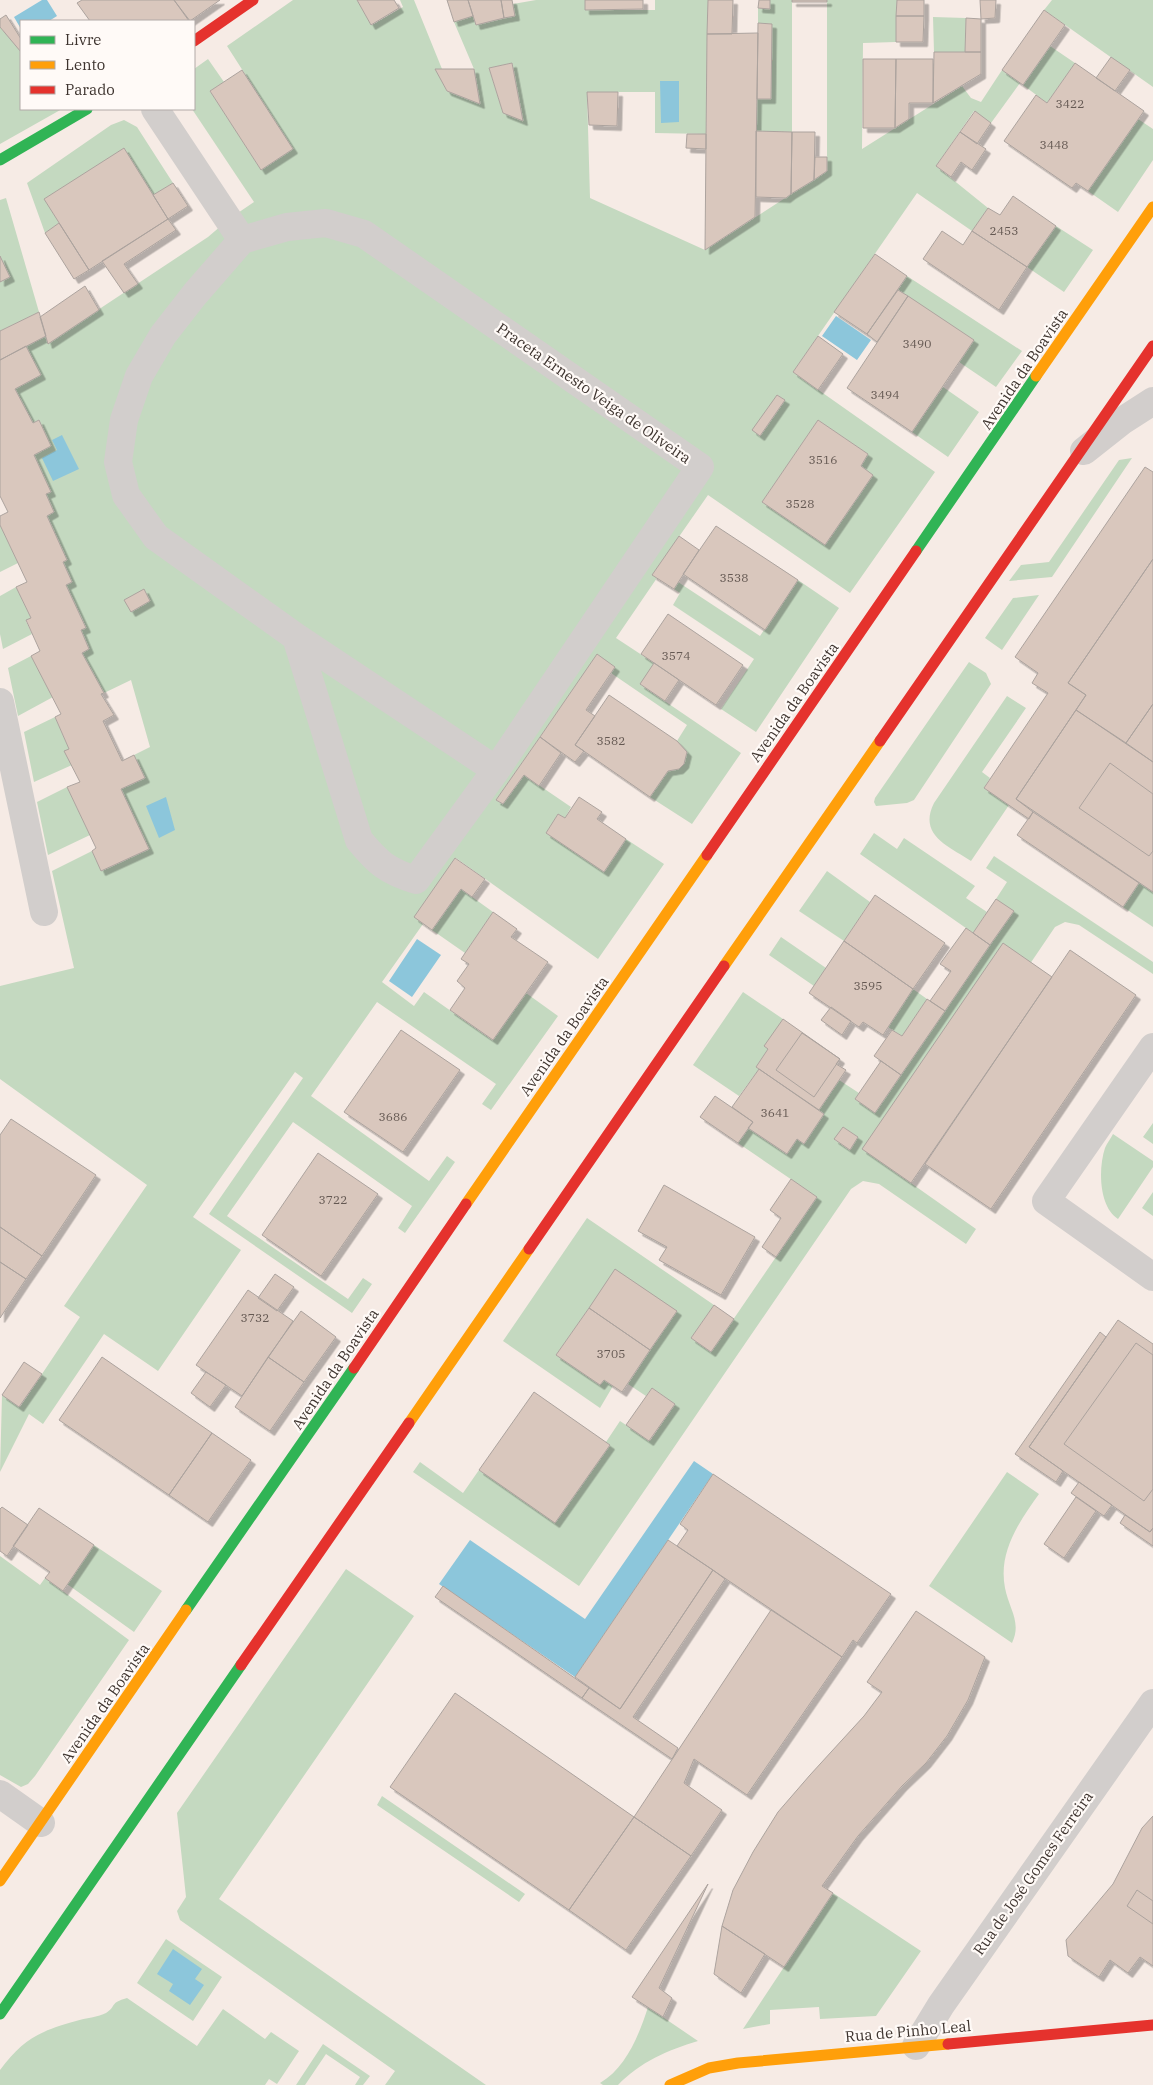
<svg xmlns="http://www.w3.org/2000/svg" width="1153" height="2085" font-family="'IBM Plex Serif',serif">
	<defs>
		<filter id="shadow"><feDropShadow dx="4.5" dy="4.5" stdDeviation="0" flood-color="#0004"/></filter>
	</defs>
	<rect width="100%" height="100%" fill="#f6ebe5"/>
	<path fill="#c4d9c0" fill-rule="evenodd" d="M293,0H357L372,25L403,7L400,0H414L442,69H436L447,91L480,104L474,69L454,22L473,16L476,25L514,16L513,4L536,0H585V10H655V0H708L706,134L655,133V92H587L590,198L705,250L827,171V0H897L896,42L863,43L862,149L962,86L971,98L981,102L1002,70L1020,83L991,123L974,111L936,166L988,208L972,231L917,193L793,372L935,472L850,593L708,495L653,574L657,578L616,638L654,663L641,685L741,753L692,824L650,797L668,771C681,770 684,764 687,752L677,741L687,725L611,673L615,667L597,655L496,800L503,804L524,775L571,807L565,818L558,814L546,833L604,872L626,839L664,864L598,959L456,858L415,917L423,924L382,982L414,1006L424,992L492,1040L526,993L558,1016L491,1110L482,1104L496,1084L377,1002L311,1096L429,1181L447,1156L455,1162L405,1233L398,1228L412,1206L293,1122L227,1216L348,1299L363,1278L372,1284L352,1313L209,1214L303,1078L295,1072L193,1217L241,1250L158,1371L104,1334L43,1424L29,1414L0,1472L2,1395L20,1407L80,1317L64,1306L147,1185L0,1079V986L74,968L52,871L92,851L102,871L149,849L121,789L144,778L134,755L150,747L131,680L104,693L82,653L89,648L81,630L86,627L66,585L72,582L63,562L67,560L47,516L54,512L46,494L50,492L34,455L51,446L39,420L33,423L15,389L26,346L46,336L48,343L208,237L229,219L254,202L192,109L194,69L208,59L224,82L210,91L261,170L293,149L227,46ZM512,63L523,120L503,113L489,68ZM777,395L785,400L760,436L753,430ZM818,420L868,454L861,466L873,475L825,545L762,502Z
		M770,0H792V132L756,131L757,99H771V24L758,23V8L770,9Z
		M1052,0H1153V87L1044,10Z
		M933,17L966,18L965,52H934Z
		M0,27L21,52V109H62L0,144Z
		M1050,46L1075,63L1047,103L1023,85Z
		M1138,119L1153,129V160L1118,212L1088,191Z
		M124,120L137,127L173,183L153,195L124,149L45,199L59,223L45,233L27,183L111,125Z
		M6,198L39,312L0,331V200Z
		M1056,226L1093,250L1064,292L1027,267Z
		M907,276L1022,351L996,387L959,362L974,340L898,290Z
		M943,387L979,412L948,457L912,432Z
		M1132,458L1052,577L1009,581L1021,565L1049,562L1119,460Z
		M0,525L18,563L0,572Z
		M798,580L839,608L756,732L721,709L754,659L673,605L680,593L674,589L678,582L760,636Z
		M16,587L31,618L26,621L32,634L3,649L0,634V596Z
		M1039,595L1002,650L985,638L1013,598Z
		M31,656L53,697L18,716L8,668Z
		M969,662L986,673L991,684L914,800L907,803L876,806L874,802L875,798Z
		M1007,696L1026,708L982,772L990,778L984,788L1009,805L971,861C948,846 918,835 934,803Z
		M55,717L69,749L72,765L34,782L24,732Z
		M67,787L90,835L48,855L37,802Z
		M874,833L897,849L904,838L975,886L966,898L987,912L973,933L860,854Z
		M994,856L1153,962V974L1079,925L1065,922L1055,927L891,1169L976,1229L966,1244L879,1184L863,1181L851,1189L579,1586L413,1472L420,1462L463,1493L479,1470L555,1523L610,1445L606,1442L620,1421L650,1441L675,1404L652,1388L646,1396L628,1384L676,1311L589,1308L556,1355L600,1385L604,1380L613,1386L600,1408L503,1341L587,1218L714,1305L691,1338L711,1352L817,1197L738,1143L748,1128L786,1154L797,1139L804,1144L824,1114L819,1110L839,1080L859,1093L855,1099L875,1113L1013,911L996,899L1007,882L986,868ZM843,1127L858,1137L849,1150L835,1140Z
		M827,871L870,902L844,941L799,911Z
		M1139,883L1153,892V927L1123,907Z
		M461,889L493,912L465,953L432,930Z
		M781,937L826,968L814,986L769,955Z
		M913,989L927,999L902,1036L888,1027Z
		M743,992L783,1019L768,1049L756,1067L759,1069L739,1096L693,1065Z
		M1153,1123V1144L1143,1137Z
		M1113,1134L1153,1161V1167L1118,1219C1099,1207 1098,1169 1105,1148C1107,1143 1111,1138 1113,1134Z
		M1153,1192V1216L1142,1208Z
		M1007,1472L1039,1494C1019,1522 998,1552 1005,1588C1009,1609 1022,1622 1012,1643L929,1586Z
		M94,1545L162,1591L134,1632L67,1584Z
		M0,1556L40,1585L45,1578L129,1640L35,1776L28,1784L21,1787L0,1775Z
		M346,1569L414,1616L219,1899L486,2085H385L395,2071L180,1920L177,1911L186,1897L177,1813Z
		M382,1796L525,1894L519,1902L377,1805Z
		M833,1893L921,1951L876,2016L820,2019L819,2007L770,2010V2024L743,2029Z
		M166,1939L222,1977L193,2021L137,1983Z
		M127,1998L197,2046L223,2009L265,2039L271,2032L299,2051L277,2084L269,2079L265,2085H0V2070C23,2039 40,2031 76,2021C85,2018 99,2017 106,2013C117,2006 109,2003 127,1998Z
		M648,2007L698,2041C668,2050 640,2062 618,2085H603L600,2083C626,2068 639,2035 648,2007Z
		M323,2044L370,2076L363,2085H355L360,2077L326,2054L305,2085H296Z"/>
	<path fill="#8cc6db" d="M42,0H47L57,16L49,21H21V29L14,17Z
		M660,81H679V122L661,123Z
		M836,316L871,340L857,360L822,336Z
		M62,435L79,469L53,481L42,458L57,450L52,440Z
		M166,797L175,830L159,838L146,806Z
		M417,939L441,955L412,997L389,981Z
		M694,1461L713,1474L575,1677L439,1584L470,1540L585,1619Z
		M173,1949L202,1969L195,1979L204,1985L190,2005L169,1991L173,1984L157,1974Z"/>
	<path fill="#d9c7bd" stroke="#aca39e" filter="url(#shadow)" d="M82,0H174L189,21H90L77,3Z
		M174,0H220L190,21Z
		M357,0H394L399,8L371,25Z
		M447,0H468L473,16L454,22Z
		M468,0H501L504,18L476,25Z
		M501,0H512L515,16L504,18Z
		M585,0H643V9L585,10Z
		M708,0H733L732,34H707Z
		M759,0H770V9L758,8Z
		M792,0H827V2H792Z
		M897,0H924V16H896Z
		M980,0H996L995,18L981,19Z
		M1044,10L1065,25L1023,85L1002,70Z
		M6,15L21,39V52L0,27V19Z
		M896,16H924L923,42H896Z
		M966,18L981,19V52H965Z
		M758,23L772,24L771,99H757Z
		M758,33L755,217L705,250L707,34Z
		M934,52H981V74L933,103Z
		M1111,57L1130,70L1115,91L1096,78Z
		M863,59H896L895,128H863Z
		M896,59H933V103H909V119L895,128Z
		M512,63L523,121L503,113L489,68Z
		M1075,63L1144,111L1088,191L1076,183L1072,188L1004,141L1036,95L1047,103Z
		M435,69H474L480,104L447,91Z
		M242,70L293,149L261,170L210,91Z
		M587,92H618L617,126L589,125Z
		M975,111L991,123L977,144L960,132Z
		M756,131L792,132L791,194L786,198L756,197Z
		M792,132H815L814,180L791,194Z
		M960,132L986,149L972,170L961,162L951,177L936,166Z
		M687,134H706V149L686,148Z
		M124,148L168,219L89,270L44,199Z
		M815,157H827V171L814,180Z
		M173,183L188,206L168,219L153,195Z
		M1013,196L1056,226L1027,267L972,231L988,208L1000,215Z
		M168,219L176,230L124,264L138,284L124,293L102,261Z
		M59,223L89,270L74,279L45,233Z
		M942,231L963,245L972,231L1027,267L999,310L923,259Z
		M875,254L907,276L867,334L834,312Z
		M0,256L10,277L0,282Z
		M85,286L99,310L48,344L40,317Z
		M898,290L908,296L877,342L867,334Z
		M908,296L974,340L912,432L847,388Z
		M39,312L46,336L0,360V331Z
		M818,336L843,354L818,390L793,372Z
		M26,346L41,375L15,389L33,423L39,420L51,446L34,455L51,492L46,494L54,512L47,516L67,560L63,562L72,582L66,585L86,628L81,630L89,649L82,653L104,693L101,694L114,715L103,721L122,761L134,755L145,778L121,789L149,849L101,871L92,851L96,848L67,787L80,782L64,751L69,749L55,717L61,714L31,656L40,651L26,620L31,618L16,587L27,582L0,525V516L8,512L0,496V360Z
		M777,395L785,400L760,436L752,430Z
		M818,420L868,454L861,466L873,475L825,545L762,502Z
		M1145,467L1153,472V559L1068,683L1086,695L1016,799L1033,812L1029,819L984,788L1048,693L1032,683L1038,673L1015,657Z
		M716,526L798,580L765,630L683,574Z
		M679,536L699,550L674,589L652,575Z
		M1153,559V704L1126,743L1076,710L1086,695L1068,683Z
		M144,589L150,601L131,612L124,600Z
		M668,614L743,665L716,705L641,654Z
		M597,654L615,667L586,710L595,716L575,745L584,751L575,762L540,737Z
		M654,663L679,680L665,701L640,684Z
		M609,695L677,741L687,752L684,764L679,769L668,771L650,797L575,745Z
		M1153,704V762L1126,743Z
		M1076,710L1153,762V892L1016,799Z
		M540,737L561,753L539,786L524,775L503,804L496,800Z
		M1110,763L1153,794V851L1149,856L1079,808Z
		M579,797L602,812L597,819L626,839L604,872L546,833L558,814L565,818Z
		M1033,812L1139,883L1123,907L1017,835Z
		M455,858L485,879L472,897L461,889L432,930L414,917Z
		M875,895L945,943L913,989L844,941Z
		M996,899L1014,911L990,945L973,933Z
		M493,912L517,929L511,937L548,962L493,1040L450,1010L465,988L457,981L469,964L461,959Z
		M966,928L990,945L945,1011L930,1001L951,971L940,964Z
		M844,941L913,989L883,1035L863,1022L859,1027L809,993Z
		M1003,943L1052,977L911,1183L862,1149Z
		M1070,950L1136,995L991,1209L925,1164Z
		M927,999L945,1011L901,1075L874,1056L892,1030L902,1036Z
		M831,1007L851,1021L842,1035L821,1020Z
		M783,1019L840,1059L836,1064L846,1070L819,1110L756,1067L768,1049L764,1046Z
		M401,1030L460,1070L403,1152L344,1112Z
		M802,1033L840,1059L814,1097L776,1070Z
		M881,1061L901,1075L875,1113L855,1099Z
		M759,1069L824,1114L804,1144L797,1139L787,1154L748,1128L753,1122L732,1107Z
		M715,1096L753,1122L738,1143L700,1117Z
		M11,1119L96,1175L42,1256L0,1227V1135Z
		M843,1127L858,1137L850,1150L834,1139Z
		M318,1153L378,1194L321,1276L262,1235Z
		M791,1179L817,1197L776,1257L762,1247L781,1218L770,1210Z
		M664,1185L755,1237L721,1295L659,1260L667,1247L638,1231Z
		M0,1227L42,1256L26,1279L0,1262Z
		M0,1262L26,1279L0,1318Z
		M615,1269L677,1311L650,1350L589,1308Z
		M275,1274L294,1287L277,1311L258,1298Z
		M248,1290L293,1321L242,1396L196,1365Z
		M714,1305L734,1319L711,1352L691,1338Z
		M589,1308L650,1350L622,1392L604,1380L600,1385L556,1355Z
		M301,1311L336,1337L304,1382L268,1357Z
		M1118,1320L1153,1344V1528L1150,1532L1029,1447Z
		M1100,1332L1106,1337L1029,1447L1063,1471L1056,1482L1015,1454Z
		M1136,1343L1153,1355V1489L1144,1501L1064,1444Z
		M102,1357L212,1433L169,1495L59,1420Z
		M268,1357L304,1382L270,1431L235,1407Z
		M24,1362L42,1374L19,1407L2,1395Z
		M206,1372L226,1385L210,1407L191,1393Z
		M652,1388L675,1404L649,1441L626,1425Z
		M534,1392L610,1445L555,1523L479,1470Z
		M212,1433L251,1460L208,1522L169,1495Z
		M713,1474L891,1594L857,1643L853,1640L842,1657L677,1546L688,1530L680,1524Z
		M1079,1482L1112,1505L1104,1516L1071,1493Z
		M1076,1497L1096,1511L1064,1558L1044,1544Z
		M2,1507L28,1525L7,1556L0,1551V1509Z
		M39,1508L94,1545L63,1591L45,1578L50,1572L13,1546Z
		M1125,1515L1150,1532L1153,1528V1546L1120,1523Z
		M668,1540L713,1570L620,1709L575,1677Z
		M713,1570L725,1579L633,1717L678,1748L672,1759L582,1698L589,1688L620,1709Z
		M443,1586L589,1688L582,1698L435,1597Z
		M771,1610L842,1657L747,1795L694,1759L684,1783L722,1810L691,1856L634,1817Z
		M916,1611L985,1657L968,1700L947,1736L926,1763L902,1786L858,1836L822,1886L833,1893L784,1967L722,1926L733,1890L753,1852L778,1812L810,1775L864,1716L882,1692L867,1682Z
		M455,1693L634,1817L569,1910L390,1787Z
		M1153,1816V1966L1140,1957L1128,1973L1110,1960L1099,1977L1068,1956L1066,1940L1113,1884L1142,1828Z
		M634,1817L691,1856L626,1950L569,1910Z
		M708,1884L659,1988L672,1998L663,2017L632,1997Z
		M1137,1890L1153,1901V1924L1127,1906Z
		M722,1926L765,1954L741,1993L714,1974Z"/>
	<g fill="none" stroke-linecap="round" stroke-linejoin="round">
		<path stroke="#d2cecc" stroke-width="28" d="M155,109L242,240
			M1084,451L1122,421L1153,401
			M296,637L359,840C378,863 387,871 416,880L496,770L700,467L364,234L326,223L287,227L242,240L195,294L163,335L139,376L124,420L118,462L126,495L156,537L296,637L496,770
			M0,702L44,912
			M1153,1047L1046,1201L1153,1277
			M0,1794L41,1823
			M916,2046L941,2005L1153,1703"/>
		<path stroke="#30b455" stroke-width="11" d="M0,160L87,109
			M916,551L1036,376
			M186,1610L354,1368
			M0,2014L241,1665"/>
		<path stroke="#ff9f0a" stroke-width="11" d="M1036,376L1153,207
			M724,966L880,741
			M466,1204L707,855
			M409,1423L529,1249
			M0,1881L186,1610
			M670,2085L709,2068L738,2063L948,2044"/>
		<path stroke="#e5322d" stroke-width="11" d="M194,41L253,0
			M880,741L1153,346
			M707,855L916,551
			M529,1249L724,966
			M354,1368L466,1204
			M241,1665L409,1423
			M948,2044L1153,2025"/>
	</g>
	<g text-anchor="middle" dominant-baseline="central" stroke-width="4.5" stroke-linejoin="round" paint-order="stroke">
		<g font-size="12" fill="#645852">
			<text x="1070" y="103">3422</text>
			<text x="1054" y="144">3448</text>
			<text x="1004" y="230">2453</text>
			<text x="917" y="343">3490</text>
			<text x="885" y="394">3494</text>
			<text x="823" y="459">3516</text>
			<text x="800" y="503">3528</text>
			<text x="734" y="577">3538</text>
			<text x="676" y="655">3574</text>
			<text x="611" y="740">3582</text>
			<text x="868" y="985">3595</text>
			<text x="775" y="1112">3641</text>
			<text x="393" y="1116">3686</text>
			<text x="333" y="1199">3722</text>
			<text x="255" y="1317">3732</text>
			<text x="611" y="1353">3705</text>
		</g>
		<g font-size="15" fill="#3d332e" stroke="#fffaf7">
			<text transform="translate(1024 369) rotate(-56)">Avenida da Boavista</text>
			<text transform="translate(594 393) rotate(35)">Praceta Ernesto Veiga de Oliveira</text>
			<text transform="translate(794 702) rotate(-55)">Avenida da Boavista</text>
			<text transform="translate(564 1036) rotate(-55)">Avenida da Boavista</text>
			<text transform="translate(335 1369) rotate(-56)">Avenida da Boavista</text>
			<text transform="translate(105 1703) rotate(-55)">Avenida da Boavista</text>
			<text transform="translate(1033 1873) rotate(-55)">Rua de José Gomes Ferreira</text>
			<text transform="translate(908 2031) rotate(-5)">Rua de Pinho Leal</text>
		</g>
	</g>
	<rect x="20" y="20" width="175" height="90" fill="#fffaf7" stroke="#b1aaa7"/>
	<rect x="30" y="36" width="25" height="8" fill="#30b455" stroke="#b1aaa7"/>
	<text x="65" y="45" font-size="15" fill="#3d332e">Livre</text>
	<rect x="30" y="61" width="25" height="8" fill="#ff9f0a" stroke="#b1aaa7"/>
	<text x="65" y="70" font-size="15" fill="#3d332e">Lento</text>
	<rect x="30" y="86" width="25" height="8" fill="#e5322d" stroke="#b1aaa7"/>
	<text x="65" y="95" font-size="15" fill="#3d332e">Parado</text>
</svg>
